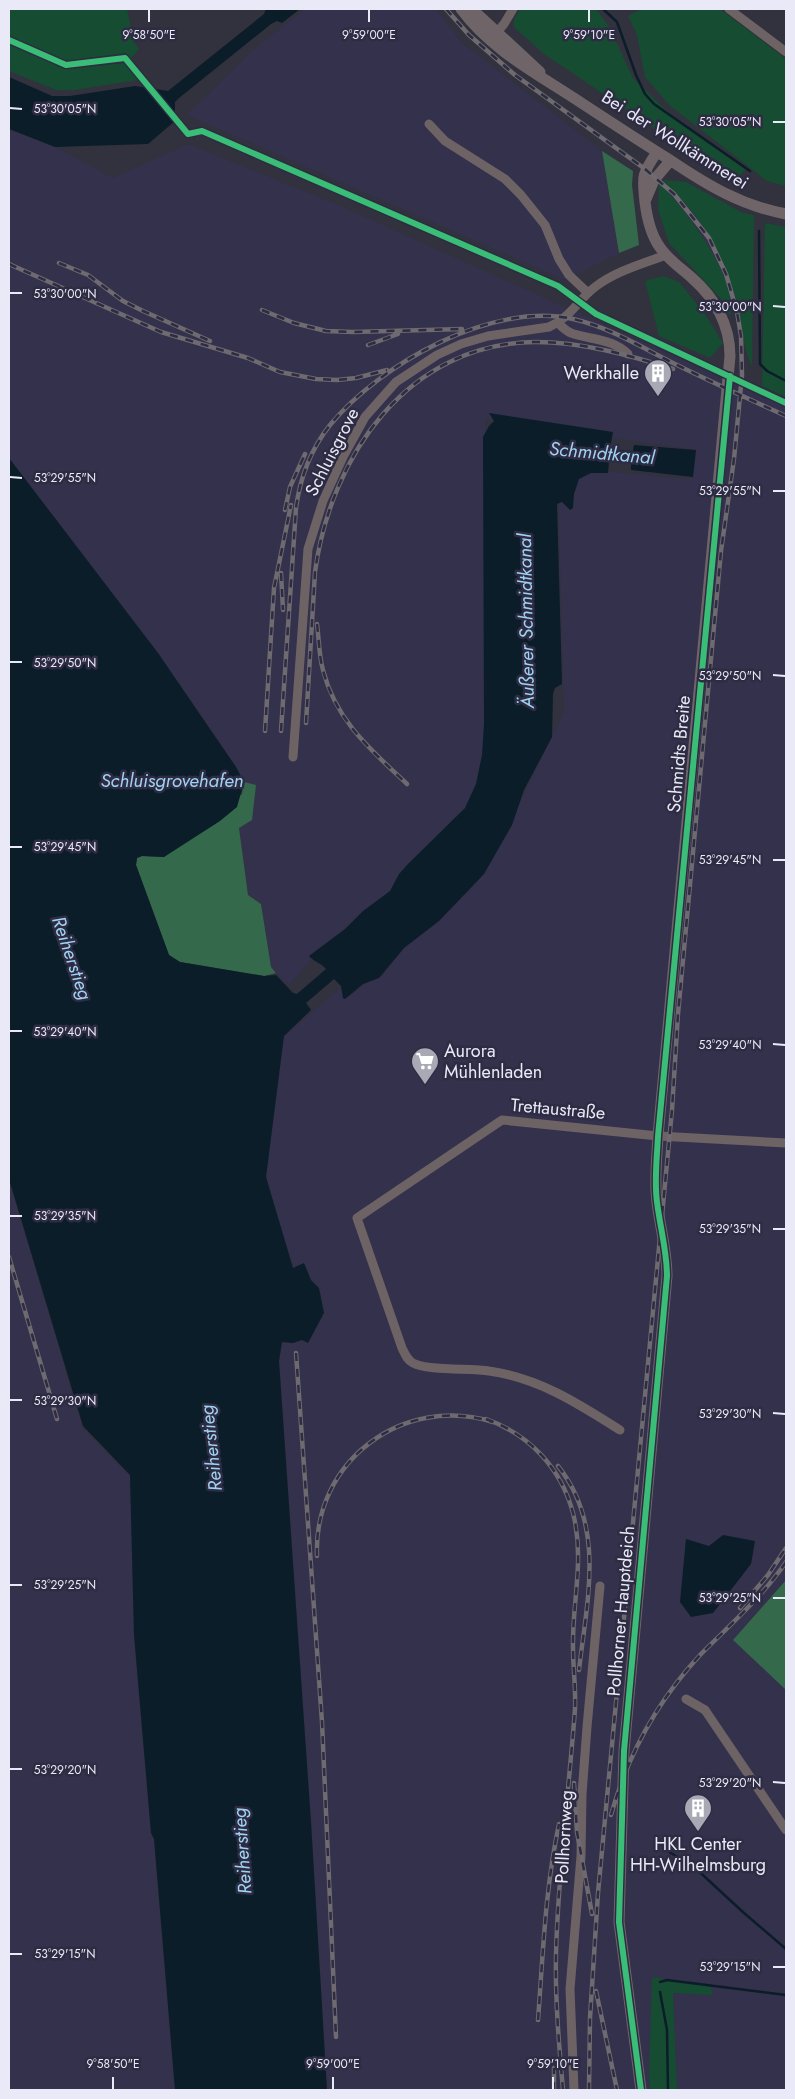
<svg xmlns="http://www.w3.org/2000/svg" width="795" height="2099" font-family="Jost,sans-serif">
	<rect width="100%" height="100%" fill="#32313e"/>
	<path fill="#34314c" d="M305,9H436L462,43L602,151L619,253L565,280L187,115L253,50Z
		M9,129L55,147L113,178L188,144L343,207L786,407V1580L733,1640L786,1690V2090H677L673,1993L712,1995L653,1977L649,2076L650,2090H327L311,1822L279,1361L282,1342L293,1343L302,1340L319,1288L311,1281L305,1264L293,1268L266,1177L283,1037L340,988L349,997L367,982L382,976L406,946L434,924L472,888L491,862L564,712L558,484L578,469L690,479L693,477L696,450L485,418L493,710L491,755L445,857L311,960L289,985L271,967L261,904L248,895L239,828L256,785L244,782L236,767L158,653L9,458Z
		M662,180L683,199L710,236L727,271L739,308L744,343L745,379L738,376L739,357L737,325L729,291L659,183Z
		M9,1180L83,1429L130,1476L134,1635L151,1833L154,1839L175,2090H9Z"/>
	<path fill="#164c31" d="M9,9H127L134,42L139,49L131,59L126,53L66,61L9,37Z
		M520,9H596L609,26L633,78L667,111L745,169L735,183L544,54L514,27V19Z
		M642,9H720L786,59V186L767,181L669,105L645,77L637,35L628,16Z
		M9,43L65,69L125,63L138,80L74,90H56L9,71Z
		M662,180L686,182L743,213L754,215L752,367C749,358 745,350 744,341C741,330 741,318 738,307C725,255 701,215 662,180Z
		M659,183C685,208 740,280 730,317L722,300L669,243L658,209Z
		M765,223L786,227V397L762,386Z
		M663,276L679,282L705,314L723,343L710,358L659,336L645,281Z
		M652,1977L710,1985L713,1995L673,1993L677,2090H650L649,2076Z"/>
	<path fill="#35694b" d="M602,151L633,171L632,185L639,245L619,253Z
		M244,782L256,785L252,820L239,828L248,895L261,904L271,967L276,973L264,976L180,962L169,955L136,865L137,858L142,856L164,857L242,794Z
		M786,1580V1690L733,1640Z"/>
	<path fill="#0b1d29" d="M266,9H300L282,23L277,21L271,24L179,98L175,102V121L148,144L55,147L9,129V77L52,96H70L135,86L168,91L264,14Z
		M489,413L613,432L610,449L633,451L634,445L696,450L693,477L631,470V463L609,461L608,473H591L579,479L574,494L573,508L570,510L562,502L557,504L562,684L555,688L553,694L552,737L524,790L512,825L484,874L439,921L404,948L379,978L363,984L345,999L343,998L341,986L334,979L306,1003L311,1010L284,1036L266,1177L293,1268L304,1263L311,1280L319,1288L324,1313L308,1343L302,1340L293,1343L282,1342L279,1361L311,1822L327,2090H175L154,1839L151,1833L134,1635L130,1475L83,1426L9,1179V458L158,653L236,767L244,782L237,807L220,821L164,857L142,856L137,858L136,865L169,955L180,962L264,976L276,975L293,993L297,994L326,969C320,962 314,962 309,956L345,929L363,911L390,891L399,874L408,864L465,808L476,784L482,755L484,724L483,437L489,426L494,421Z
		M723,1535L755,1541L751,1564L713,1613L691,1617L680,1602L686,1539L709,1546Z"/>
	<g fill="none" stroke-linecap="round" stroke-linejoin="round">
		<path stroke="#0b1d29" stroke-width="2.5" d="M603,9L617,22L636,75L645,94L654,104L750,171
			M759,231L760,364L767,371L786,381
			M669,1852L692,1865L744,1913L786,1949
			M660,1982L667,1980L786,1995
			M660,1992L667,2030L668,2090"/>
		<path stroke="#6d6365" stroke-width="9" d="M729,9L786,52
			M493,37L504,24L513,9
			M429,124L445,141L505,179L521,195L545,225L559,259L569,275L588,293
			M558,323C562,327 566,331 571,333C590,340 612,338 628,354
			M293,757L308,549L323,501L344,455L365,417L396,382L437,355L461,344L488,336L549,327C570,318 578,300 595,287C616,271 642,264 666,255
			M620,1430C579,1404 539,1378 489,1371C472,1368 426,1371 413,1363C407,1360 405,1354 402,1348L357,1218L502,1120L658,1136L786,1143
			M686,1699L705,1710L786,1830
			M574,2090L570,1989L581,1856L582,1794L587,1727L600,1586"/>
		<path stroke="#6f6568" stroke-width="11" d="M461,9C493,52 540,75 583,104C612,123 641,142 670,160C707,185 742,206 786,214
			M472,9L540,72
			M646,199L654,180L670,161
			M641,2090L619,1922L624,1751L667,1276C667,1251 660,1227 657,1202C654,1180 657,1158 658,1136L730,356C730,325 715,298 692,278C681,268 668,260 659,246C650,233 647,218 645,202C642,176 642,174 657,152"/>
		<g stroke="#6e6a6f" stroke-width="4.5">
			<path id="rail" d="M446,9L469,35L515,75L645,169L674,194L709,238L726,274L737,312L741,336L742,375L734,459L721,551L678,1014L672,1110L598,1893L590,2018L589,2090
				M59,263L88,275L123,301L143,311L210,341
				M9,264L161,332L248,358L280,372L316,379L337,380L356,378L387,370
				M262,310L294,323L326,331L353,332L462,329
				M368,345L398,334
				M285,510L290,487L305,454
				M281,573L283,610
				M317,624C319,639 319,656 323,670C336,721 371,750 407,784
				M306,723L315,572C331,455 408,343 536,342C582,342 629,355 673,369
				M265,731L274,588L291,505
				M281,731L296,508C300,478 311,449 330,425C380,364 492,301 573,319C609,327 641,347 673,363C711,382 749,399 786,416
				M9,1257L57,1419
				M296,1353L322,1722L336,2037
				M486,1419C530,1435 561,1468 573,1513C585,1560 572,1601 573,1648C573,1668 576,1688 575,1709C569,1790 558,1872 556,1954C555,1999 559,2045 563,2090
				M558,1466C606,1526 587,1600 579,1670
				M317,1556C313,1461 403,1394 493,1422
				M740,1608L768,1575L786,1548
				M574,1783L577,1832L592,1914
				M611,1815C628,1754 658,1700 701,1654C731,1624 762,1597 786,1562
				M596,1991L617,2090
				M538,2020C543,1955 545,1889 559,1824
				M554,2090V2068"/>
		</g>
		<use href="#rail" stroke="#2e2c43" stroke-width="2.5" stroke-dasharray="8" stroke-linecap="butt"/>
		<g stroke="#2e2c43" stroke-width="9">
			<path id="cycleway" d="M9,40L66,65L125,58L188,134L202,131L558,286L596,314L786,403
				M641,2090L619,1922L624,1751L667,1276C667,1251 660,1227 657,1202C654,1180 657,1158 658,1136L730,376"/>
		</g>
		<use href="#cycleway" stroke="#3abd76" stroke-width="6"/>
	</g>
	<path fill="none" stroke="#e9e9f7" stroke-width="2" d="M149,22V10M369,22V10M589,22V10M10,108L22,109M773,122H785M10,293H22M773,306L785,307M10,477L22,478M773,491H785M10,662H22M773,675L785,676M10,847H22M773,860H785M10,1031H22M773,1044L785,1045M10,1216H22M773,1229H785M10,1400H22M773,1413L785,1414M10,1585H22M773,1598H785M10,1769H22M773,1782L785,1783M10,1954H22M773,1967H785M113,2089V2077M333,2089V2077M553,2089V2077"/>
	<defs>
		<g id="building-pin" transform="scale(1.4375)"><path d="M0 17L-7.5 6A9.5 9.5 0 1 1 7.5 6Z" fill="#a9a9b6" stroke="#2e2c43"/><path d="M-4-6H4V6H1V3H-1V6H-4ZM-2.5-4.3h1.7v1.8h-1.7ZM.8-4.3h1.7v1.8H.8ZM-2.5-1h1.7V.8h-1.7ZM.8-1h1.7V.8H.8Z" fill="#fff"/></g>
		<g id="supermarket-pin" transform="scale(1.4375)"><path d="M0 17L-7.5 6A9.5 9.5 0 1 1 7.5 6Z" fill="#a9a9b6" stroke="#2e2c43"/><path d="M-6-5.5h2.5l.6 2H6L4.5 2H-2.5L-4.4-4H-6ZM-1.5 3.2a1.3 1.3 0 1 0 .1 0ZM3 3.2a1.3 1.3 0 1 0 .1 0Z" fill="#fff"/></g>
	</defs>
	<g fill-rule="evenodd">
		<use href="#building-pin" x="658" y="373"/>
		<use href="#supermarket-pin" x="425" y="1061"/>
		<use href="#building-pin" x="698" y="1808"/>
	</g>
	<g text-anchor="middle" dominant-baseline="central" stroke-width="5" stroke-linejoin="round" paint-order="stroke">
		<g font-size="18" fill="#e9e9f7" stroke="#2e2c43">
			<text transform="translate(675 140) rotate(32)">Bei der Wollkämmerei</text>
			<text transform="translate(332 452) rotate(-63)">Schluisgrove</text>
			<text transform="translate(679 754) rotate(-85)">Schmidts Breite</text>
			<text transform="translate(558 1109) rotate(5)">Trettaustraße</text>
			<text transform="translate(621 1611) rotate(-85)">Pollhorner Hauptdeich</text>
			<text transform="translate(564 1837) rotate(-87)">Pollhornweg</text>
		</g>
		<g font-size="18" fill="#e9e9f7" stroke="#2e2c43" text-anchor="end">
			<text x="639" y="373">Werkhalle</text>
			<text x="444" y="1051" text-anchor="start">Aurora<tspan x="444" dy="21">Mühlenladen</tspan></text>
			<text x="698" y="1844" text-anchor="middle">HKL Center<tspan x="698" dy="21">HH-Wilhelmsburg</tspan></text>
		</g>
		<g font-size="19" font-style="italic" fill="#9fd3f3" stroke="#2e2c43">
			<text transform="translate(602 453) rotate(5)">Schmidtkanal</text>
			<text transform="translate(526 621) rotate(-91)">Äußerer Schmidtkanal</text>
			<text x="172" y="780">Schluisgrovehafen</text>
			<text transform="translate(72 958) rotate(71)">Reiherstieg</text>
			<text transform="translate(211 1448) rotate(-96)">Reiherstieg</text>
			<text transform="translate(242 1851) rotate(-94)">Reiherstieg</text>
		</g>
	</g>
	<g font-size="12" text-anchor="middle" fill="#e9e9f7" stroke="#2e2c43" stroke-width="5" stroke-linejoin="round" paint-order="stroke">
		<text x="149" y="39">9°58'50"E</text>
		<text x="369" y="39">9°59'00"E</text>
		<text x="589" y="39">9°59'10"E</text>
		<text x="65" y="113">53°30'05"N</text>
		<text x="730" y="126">53°30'05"N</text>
		<text x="65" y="298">53°30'00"N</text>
		<text x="730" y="311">53°30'00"N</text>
		<text x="65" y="482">53°29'55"N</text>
		<text x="730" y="495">53°29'55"N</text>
		<text x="65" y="667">53°29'50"N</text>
		<text x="730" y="680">53°29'50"N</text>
		<text x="65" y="851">53°29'45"N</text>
		<text x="730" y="864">53°29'45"N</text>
		<text x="65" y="1036">53°29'40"N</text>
		<text x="730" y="1049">53°29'40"N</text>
		<text x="65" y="1220">53°29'35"N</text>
		<text x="730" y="1233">53°29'35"N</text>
		<text x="65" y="1405">53°29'30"N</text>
		<text x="730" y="1418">53°29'30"N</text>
		<text x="65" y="1589">53°29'25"N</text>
		<text x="730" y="1602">53°29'25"N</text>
		<text x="65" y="1774">53°29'20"N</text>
		<text x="730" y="1787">53°29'20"N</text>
		<text x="65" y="1958">53°29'15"N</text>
		<text x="730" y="1971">53°29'15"N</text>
		<text x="113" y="2068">9°58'50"E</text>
		<text x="333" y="2068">9°59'00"E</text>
		<text x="553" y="2068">9°59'10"E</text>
	</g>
	<rect width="795" height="2099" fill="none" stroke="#e9e9f7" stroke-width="20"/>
</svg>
